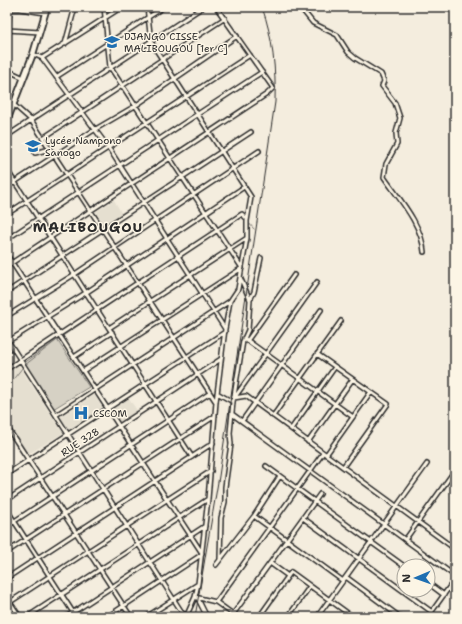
<svg xmlns="http://www.w3.org/2000/svg" width="462" height="624" font-family="'Shantell Sans',sans-serif">
	<rect width="100%" height="100%" fill="#f4edde"/>
	<filter id="ink" filterUnits="userSpaceOnUse"><feTurbulence type="fractalNoise" baseFrequency=".025" numOctaves="2"/><feDisplacementMap in="SourceGraphic" scale="8" xChannelSelector="R" yChannelSelector="G"/><feConvolveMatrix kernelMatrix="1 2 1 2 8 2 1 2 1" color-interpolation-filters="sRGB"/></filter>
	<g filter="url(#ink)">
		<path fill="#e5dfd0" d="M114,200L122,214L105,226L96,212Z
			M18,365L63,433L27,455L7,423V373Z
			M94,395L103,408L68,430L60,417Z
			M128,397L138,412L120,424L110,409Z"/>
		<path fill="#d6d1c4" stroke="#807e78" d="M57,340L89,387L53,409L24,363Z"/>
		<g fill="none" stroke-linecap="round" stroke-linejoin="round">
			<path stroke="#7a7771" stroke-width="1" d="M248,222L254,229
				M100,311L167,265
				M25,365L61,337L97,313
				M7,387L23,367"/>
			<g stroke="#2b2b2b" stroke-width="6">
				<path id="minor" d="M147,7L151,42L251,197L247,221V238L238,289L230,301L225,329
					M300,7L313,23L337,35L348,52L355,58L381,74L384,81L382,86L395,103L400,118L396,133L397,144L386,164L384,177C399,199 422,224 424,252
					M7,9H20L45,13
					M7,29L10,10
					M7,30L40,32
					M65,44L75,7
					M33,54L42,58L108,147L225,329L216,402L208,499L198,584L195,597L186,617
					M42,58L122,7
					M7,70L24,78
					M56,77L164,7
					M13,104L31,120L216,402
					M43,138L225,18
					M7,140L10,134L31,120L203,7
					M35,153L50,149
					M7,170L192,457
					M7,187L94,130L135,106L237,36
					M7,214L250,55
					M7,239L262,72
					M7,255L202,553
					M7,266L267,94L273,88L216,7
					M240,277L250,300
					M7,292L251,132
					M7,316L75,274L259,151
					M109,328L247,238
					M244,338L353,417
					M7,339L185,617
					M247,341L294,275
					M7,342L87,292L244,187
					M317,354L388,404L343,467
					M74,357L112,332
					M7,369L242,214L247,219
					M83,371L242,268L110,67L104,7
					M217,393L233,402
					M235,397L317,282
					M234,398L246,396L455,549
					M232,414L455,576
					M56,415L230,301
					M273,416L341,321
					M242,421L321,310
					M7,427L131,617
					M291,429L335,367
					M308,442L352,380
					M326,455L370,393
					M266,466L404,566
					M7,474L225,332
					M7,500L221,359
					M7,510L76,617
					M254,516L343,581
					M303,518L432,612
					M7,526L210,393
					M405,540L455,470
					M7,552L215,416
					M220,559L221,518L225,502V487L231,444L230,433L233,402L243,341L248,330L250,300L254,292L261,258
					M270,563L288,576
					M216,565L254,516L280,476
					M346,577L400,617
					M7,578L213,443
					M428,583L444,595
					M195,597L216,602L237,617
					M7,598L20,617
					M198,599L207,617
					M216,602L323,453
					M7,604L211,471
					M27,617L208,499
					M66,617L205,526
					M107,617L201,555
					M146,617L198,584
					M231,617L320,494
					M259,617L291,572L353,617
					M288,617L310,586
					M317,617L427,464
					M428,617L455,579"/>
			</g>
			<g stroke="#2b2b2b" stroke-width="8">
				<path id="highway" d="M7,121L33,54L47,7"/>
			</g>
			<use href="#minor" stroke="#fcf5e5" stroke-width="3"/>
			<use href="#highway" stroke="#fcf5e5" stroke-width="4.5"/>
			<path stroke="#2b2b2b" stroke-width="1" d="M195,617L219,476L275,102C276,70 273,38 262,7"/>
		</g>
	</g>
	<defs>
		<g id="school-bare" transform="scale(1.2)"><path d="M0-5L7-2L0 1L-7-2ZM-4 1L0 2.5L4 1V4Q0 6-4 4Z" fill="#1f6fb2" stroke="#fcf5e5" stroke-width="2.5" paint-order="stroke"/></g>
		<g id="hospital-bare" transform="scale(1.2)"><path d="M-5-5h3v3.5h4V-5h3V5h-3V1.5h-4V5h-3Z" fill="#1f6fb2" stroke="#fcf5e5" stroke-width="2.5" paint-order="stroke"/></g>
	</defs>
	<g fill-rule="evenodd">
		<use href="#school-bare" x="112" y="42"/>
		<use href="#school-bare" x="33" y="146"/>
		<use href="#hospital-bare" x="81" y="413"/>
	</g>
	<g text-anchor="middle" dominant-baseline="central" stroke-width="3" stroke-linejoin="round" paint-order="stroke">
		<g font-size="10" fill="#2b2b2b" stroke="#fcf5e5" text-anchor="start">
			<text x="124" y="36">DJANGO CISSE<tspan x="124" dy="12">MALIBOUGOU [1er C]</tspan></text>
			<text x="45" y="140">Lycée Nampono<tspan x="45" dy="12">Sanogo</tspan></text>
			<text x="93" y="413">CSCOM</text>
		</g>
		<g font-size="10" fill="#2b2b2b" stroke="#fcf5e5">
			<text transform="translate(80 442) rotate(-33)">RUE 328</text>
		</g>
		<g font-size="14" font-weight="bold" letter-spacing="1" fill="#2b2b2b" stroke="#fcf5e5">
			<text x="88" y="227">MALIBOUGOU</text>
		</g>
	</g>
	<rect width="462" height="624" fill="none" stroke="#fcf5e5" stroke-width="24"/>
	<rect x="12" y="12" width="438" height="600" fill="none" stroke="#2b2b2b" stroke-width="1.5" filter="url(#ink)"/>
	<g transform="translate(416 578) rotate(268)"><circle r="19" fill="#fcf5e5" stroke="#a8a49b"/>
	<path d="M0-3L7 15L0 10L-7 15Z" fill="#1f6fb2"/>
	<text y="-6" font-size="11" font-weight="bold" text-anchor="middle" fill="#2b2b2b">N</text>
	</g>
</svg>
